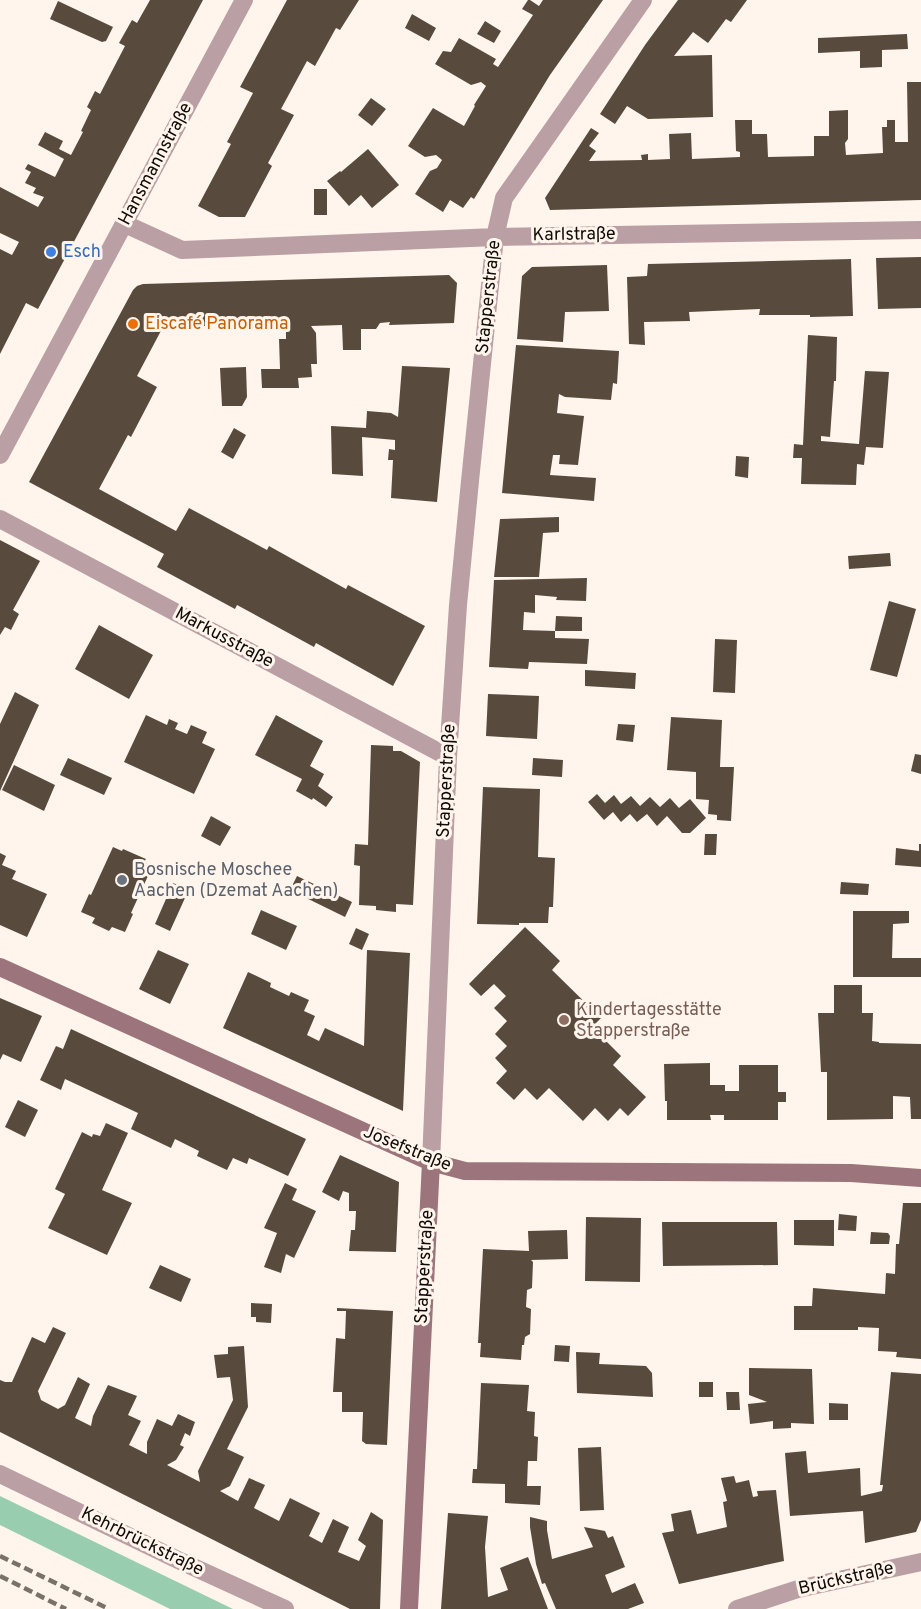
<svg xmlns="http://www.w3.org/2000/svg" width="921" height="1609" font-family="Overpass,sans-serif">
	<rect width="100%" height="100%" fill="#fff5ec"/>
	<path fill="#98ceaf" d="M0,1496L233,1609H170L0,1525Z"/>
	<path fill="#584b3e" d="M150,0H203L38,309L26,303L0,354V249L12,255L19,242L0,233V187L38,207L44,197L33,193L36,188L25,183L31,172L25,169L28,164L55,177L64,159L38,145L45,132L63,141L59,149L71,155L83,132L81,131L91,110L87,107L95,91L100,94L125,46L119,43L132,20L137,23Z
		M287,0H359L340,30L336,28L315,66L307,61L281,109L294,115L268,163L272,166L245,217H219L198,206L231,144L227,142L253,93L240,87Z
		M528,0H530L539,6L543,0H603L550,75L474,199L471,197L463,208L450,200L443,212L415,194L430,171L437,168L442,160L436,155L425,157L408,146L433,108L464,126L475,106L474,105L486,86L481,82L471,85L435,64L443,51L451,52L459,38L496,59L493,64L498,67L533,15L522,9Z
		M678,0H747L731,22L726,19L708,43L693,32L674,56L712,55L713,117L648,119L627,106L615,124L600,114L645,45Z
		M58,1L113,27L106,41L102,42L50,19Z
		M412,14L436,28L429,41L405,28Z
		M485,21L501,31L494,43L477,34Z
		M907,34L908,49L882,50V67L860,68V51L818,53V38Z
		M907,82H921V200L550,210L545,198L591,128L599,133L589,146L596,151L589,161L642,160L641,155L648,154V160L670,159L669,134L691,133L692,159L740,157V152L736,151L735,120H752V134H767L768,157L814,156V136H829V111L848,110V139L845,143L846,155L883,153L882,127H887V120H895V142H908Z
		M371,98L386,109L372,126L358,115Z
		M368,149L399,185L372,208L361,195L349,206L327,181L340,171L341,172Z
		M314,189H327V215H314Z
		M921,257V308L878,309L876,258Z
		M851,259L853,316L810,317V315H759L760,309L689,312L690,321L644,322L645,345L629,344L627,277L647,276L648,264Z
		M607,265L609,311L565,312L563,342L517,339L522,276L532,267Z
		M449,275L457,283L454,323L389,325L390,322L380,323L376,329H361V350H343L342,325L311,326L316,333L317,364H311L312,377L298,378L299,388H262L261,369H280L279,339H286V326L245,325L163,327L137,376L157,387L131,437L128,435L99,489L176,531L189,508L267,550L269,546L346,589L348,585L425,626L393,686L316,643L314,647L237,605L235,609L157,567L164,554L29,482L133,290L137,286L143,284Z
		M808,335L837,337L836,381H834L830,437L821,436V441L859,444L865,371L889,372L883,448L866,447L864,465L857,464L856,485L801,484L802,458H793L794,444L803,445Z
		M516,345L619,351L617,384L613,383L611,400L565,397L559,394L557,413L584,416L578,465L559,464L560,455H553L550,475L596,478L594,501L502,493Z
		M402,366L450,368L437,502L391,498L393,460H388L389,449L395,450V440L362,437L363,476L332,474L331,426L366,428L367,411L391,413L398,417Z
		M246,367L247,397L242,406H222L220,368Z
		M234,428L246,435L233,459L221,452Z
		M736,456L749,457L748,478L735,476Z
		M559,517V532L543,533L539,577H494L500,519Z
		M0,540L40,561L13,610L19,614L11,630L5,627L0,635Z
		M890,553L891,566L849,569L848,556Z
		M587,578L586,601L556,600L557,597L535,595V613L524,612L523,630L555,631V638L589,639L587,664L529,662L528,669L489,667L494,580Z
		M889,601L916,609L897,677L870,670Z
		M556,616L582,617V631H555Z
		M99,625L153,655L129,699L75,669Z
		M715,639L737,640L735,693L713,692Z
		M585,670L636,673L635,689L585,686Z
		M15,692L39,705L0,791V724Z
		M488,694L539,696L537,739L486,736Z
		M146,715L167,725L169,719L178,723L175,729L187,734L191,725L207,732L202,743L215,749L194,794L124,762Z
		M276,715L323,741L310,766L324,774L318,786L333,797L326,807L313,798L312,800L296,791L302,779L255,755Z
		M671,717L722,720L720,767H734L731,821L717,820V815L708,814L709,800L696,799V772L667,770Z
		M618,724L635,725L633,742L616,740Z
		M371,745L393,746V751H401L420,762L413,905L396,904V912L376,910V906L359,905L360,866L354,865L355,844L368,845Z
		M915,754L921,755V774L911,771Z
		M68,758L112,778L104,795L60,775Z
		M533,758L563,760L562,777L532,775Z
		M14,765L55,785L44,811L2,790Z
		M483,787L540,789L538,857L555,858L553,907H549L548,923H519V925L477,924Z
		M597,794L605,803L614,795L621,804L631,796L640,806L650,797L660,807L670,798L679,808L690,799L706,818L690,833H682L667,816L657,826L647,814L637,822L630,814L621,822L613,812L604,820L588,802Z
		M211,816L231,827L220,846L201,836Z
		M705,834H717L716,855H704Z
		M919,844H921V867L895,865L896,848L919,851Z
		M113,847L122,851L123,849L146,859L144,862L153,865L131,913L133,914L125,932L112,927L109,931L92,923L95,918L81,912L89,894L91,895Z
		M0,853L6,856L2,865L16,871L12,879L47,894L27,937L0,925Z
		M297,876L352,902L345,917L290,890Z
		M841,882L869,884L868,895L840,894Z
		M173,883L180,886L177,894L185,898L170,931L155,924Z
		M261,910L297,926L286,950L251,934Z
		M853,911H909V923L893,924L892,958H921V977H853Z
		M525,927L560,961L552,970L601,1018L592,1027L621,1056L613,1065L646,1097L628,1116L620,1108L608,1121L595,1108L583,1121L549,1088L537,1100L525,1088L514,1100L496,1083L507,1071L495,1058L507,1046L495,1034L507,1021L494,1008L506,996L494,984L481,996L469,984Z
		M356,928L369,934L362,950L349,944Z
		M158,950L189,964L170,1004L139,989Z
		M367,950L410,953L403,1111L223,1028L248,972L271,983L270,987L289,996L291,992L309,1000L304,1011L315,1016L307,1035L319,1041L325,1028L364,1046Z
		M834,985H862V1013H873L872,1041L879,1042V1043L921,1044V1119H911L910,1097L893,1096V1119L827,1120V1072H821L818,1013H834Z
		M0,998L42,1016L21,1062L3,1054L0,1060Z
		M71,1029L306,1139L288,1176L249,1158L247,1164L233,1158L227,1170L197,1156L199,1151L175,1139L171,1148L131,1129L138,1113L65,1079L61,1090L40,1080L56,1046L63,1049Z
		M710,1063V1085H725V1091H739V1065H778V1092H786V1102H778V1120H724V1115H710L711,1120H667V1101H665L664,1064Z
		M18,1100L38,1110L25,1137L5,1127Z
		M106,1123L128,1133L102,1190L132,1203L107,1255L48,1228L65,1194L55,1189L82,1132L92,1137L93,1134L100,1136Z
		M340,1155L399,1182L396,1252L349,1251L351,1230H355L356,1211H349V1193L343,1191L339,1201L322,1192Z
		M285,1183L297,1189L292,1200L316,1211L294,1258L286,1254L281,1273L264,1267L277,1233L264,1228Z
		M903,1203H921V1359L896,1357L897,1352L878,1351L879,1328L858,1327V1330H794V1306H812L813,1288L885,1294L886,1273L895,1274L896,1244H899Z
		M839,1214L857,1216L856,1231L838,1230Z
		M586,1217L641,1218L640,1282L585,1281Z
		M794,1220H834V1246L794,1245Z
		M662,1222H777L778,1265L663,1266Z
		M567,1230L568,1259L531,1260L533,1262L532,1288L527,1290L526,1307L531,1309L530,1334L525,1337L524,1345H522L521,1360L480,1357L481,1343H478L483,1249L529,1251L528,1231Z
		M871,1232L888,1233L890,1236L889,1244H870Z
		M160,1265L191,1279L181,1302L149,1288Z
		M251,1303L272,1304L271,1323L256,1322V1317H251Z
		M337,1308L393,1311L387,1445L366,1444L362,1441L363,1412H342V1392H333L336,1338L345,1339L346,1311H337Z
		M53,1327L66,1333L38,1391L41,1400L58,1409L65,1405L78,1377L90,1384L75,1418L91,1426L93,1416L108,1385L137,1396L128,1415L141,1421L129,1445L147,1454V1442L157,1419L172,1426L178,1414L195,1422L190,1436L185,1433L180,1445L184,1447L176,1460L167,1465L200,1482L198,1471L233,1400L230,1377L217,1378L214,1355L228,1354V1347L244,1346L248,1407L227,1449L244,1457L230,1486L220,1491L238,1501L249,1478L265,1485L254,1508L279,1521L290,1498L320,1513L309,1536L322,1543L333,1519L349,1527L338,1552L359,1561L366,1546L358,1540L371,1512L383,1520L380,1609H350L0,1432V1380L5,1382H12L32,1337L45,1343Z
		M555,1345L570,1346L569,1362L554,1361Z
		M576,1352L600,1353L599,1364L646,1366L652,1373L653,1397L577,1393Z
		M749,1368L812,1369L814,1424L791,1423V1428L773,1429V1421L750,1424L748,1404L767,1402L749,1395Z
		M891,1372L921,1374V1520L916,1532L865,1543L863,1511L790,1516L785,1453L806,1451L808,1473L860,1468L861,1496L882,1491L883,1485H880Z
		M699,1382H713V1397H699Z
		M481,1383L529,1385L527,1411L535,1412L534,1436L538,1437L537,1461H528L527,1486H541L540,1505L505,1503V1484L472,1483L473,1469H477Z
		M726,1392H739L740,1410H727Z
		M829,1403L848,1404V1420H829Z
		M601,1447L604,1510L580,1511L578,1448Z
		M734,1476L736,1483L749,1480L753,1497L758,1496L757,1491L776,1490L784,1561L679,1584L662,1533L674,1531L671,1514L691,1510L697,1534L727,1527L723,1502L727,1501L721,1478Z
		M448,1513L488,1516L485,1547L488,1597L508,1590L500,1568L528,1557L548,1609H441Z
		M530,1517L547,1521V1530L552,1559L593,1547L584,1527L605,1531L608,1538L613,1536L625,1567L605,1575L612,1593L635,1583L644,1603L628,1609H556L545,1583L542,1584L536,1564L530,1527Z"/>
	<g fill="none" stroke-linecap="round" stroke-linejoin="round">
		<path stroke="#baa0a4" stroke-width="18" d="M125,224L182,250L495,237L921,230
			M0,455L244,0
			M0,519L448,757
			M431,1162L448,757L458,605L470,481L495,237L504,198L643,0
			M0,1474L178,1560L285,1609
			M737,1609L798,1589L921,1562"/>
		<path stroke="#9c757c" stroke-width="18" d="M0,967L431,1162L465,1171L851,1173L921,1178
			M409,1609L431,1162"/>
		<path stroke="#79726b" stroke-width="4.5" stroke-dasharray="9 4.5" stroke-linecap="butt" d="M0,1556L109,1609
			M0,1576L66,1609"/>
	</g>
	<circle fill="#3f7fe0" stroke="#fff5ec" stroke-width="2" cx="51" cy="252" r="6"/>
	<circle fill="#e8710a" stroke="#fff5ec" stroke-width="2" cx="133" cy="324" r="6"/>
	<circle fill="#6b7280" stroke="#fff5ec" stroke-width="2" cx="122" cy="880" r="6"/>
	<circle fill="#8d6e63" stroke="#fff5ec" stroke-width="2" cx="564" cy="1020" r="6"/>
	<g text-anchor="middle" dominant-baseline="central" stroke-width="6" stroke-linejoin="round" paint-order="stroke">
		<g font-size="18" fill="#100b07" stroke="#fff5ec">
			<text transform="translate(156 164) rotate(-62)">Hansmannstraße</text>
			<text transform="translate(574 235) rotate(-1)">Karlstraße</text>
			<text transform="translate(489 297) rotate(-84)">Stapperstraße</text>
			<text transform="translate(224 638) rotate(28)">Markusstraße</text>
			<text transform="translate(447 781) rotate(-87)">Stapperstraße</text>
			<text transform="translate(407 1149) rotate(22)">Josefstraße</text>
			<text transform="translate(425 1267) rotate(-87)">Stapperstraße</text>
			<text transform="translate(142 1542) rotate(26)">Kehrbrückstraße</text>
			<text transform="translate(846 1579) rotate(-13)">Brückstraße</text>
		</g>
		<g font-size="18" fill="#366cbe" stroke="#fff5ec" text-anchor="start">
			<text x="63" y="252">Esch</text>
		</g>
		<g font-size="18" fill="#c56008" stroke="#fff5ec" text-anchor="start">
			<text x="145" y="324">Eiscafé Panorama</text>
		</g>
		<g font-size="18" fill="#5b616d" stroke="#fff5ec" text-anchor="start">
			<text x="134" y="870">Bosnische Moschee<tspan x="134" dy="21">Aachen (Dzemat Aachen)</tspan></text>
		</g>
		<g font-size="18" fill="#785e54" stroke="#fff5ec" text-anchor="start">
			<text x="576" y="1010">Kindertagesstätte<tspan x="576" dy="21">Stapperstraße</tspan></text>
		</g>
	</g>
</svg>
